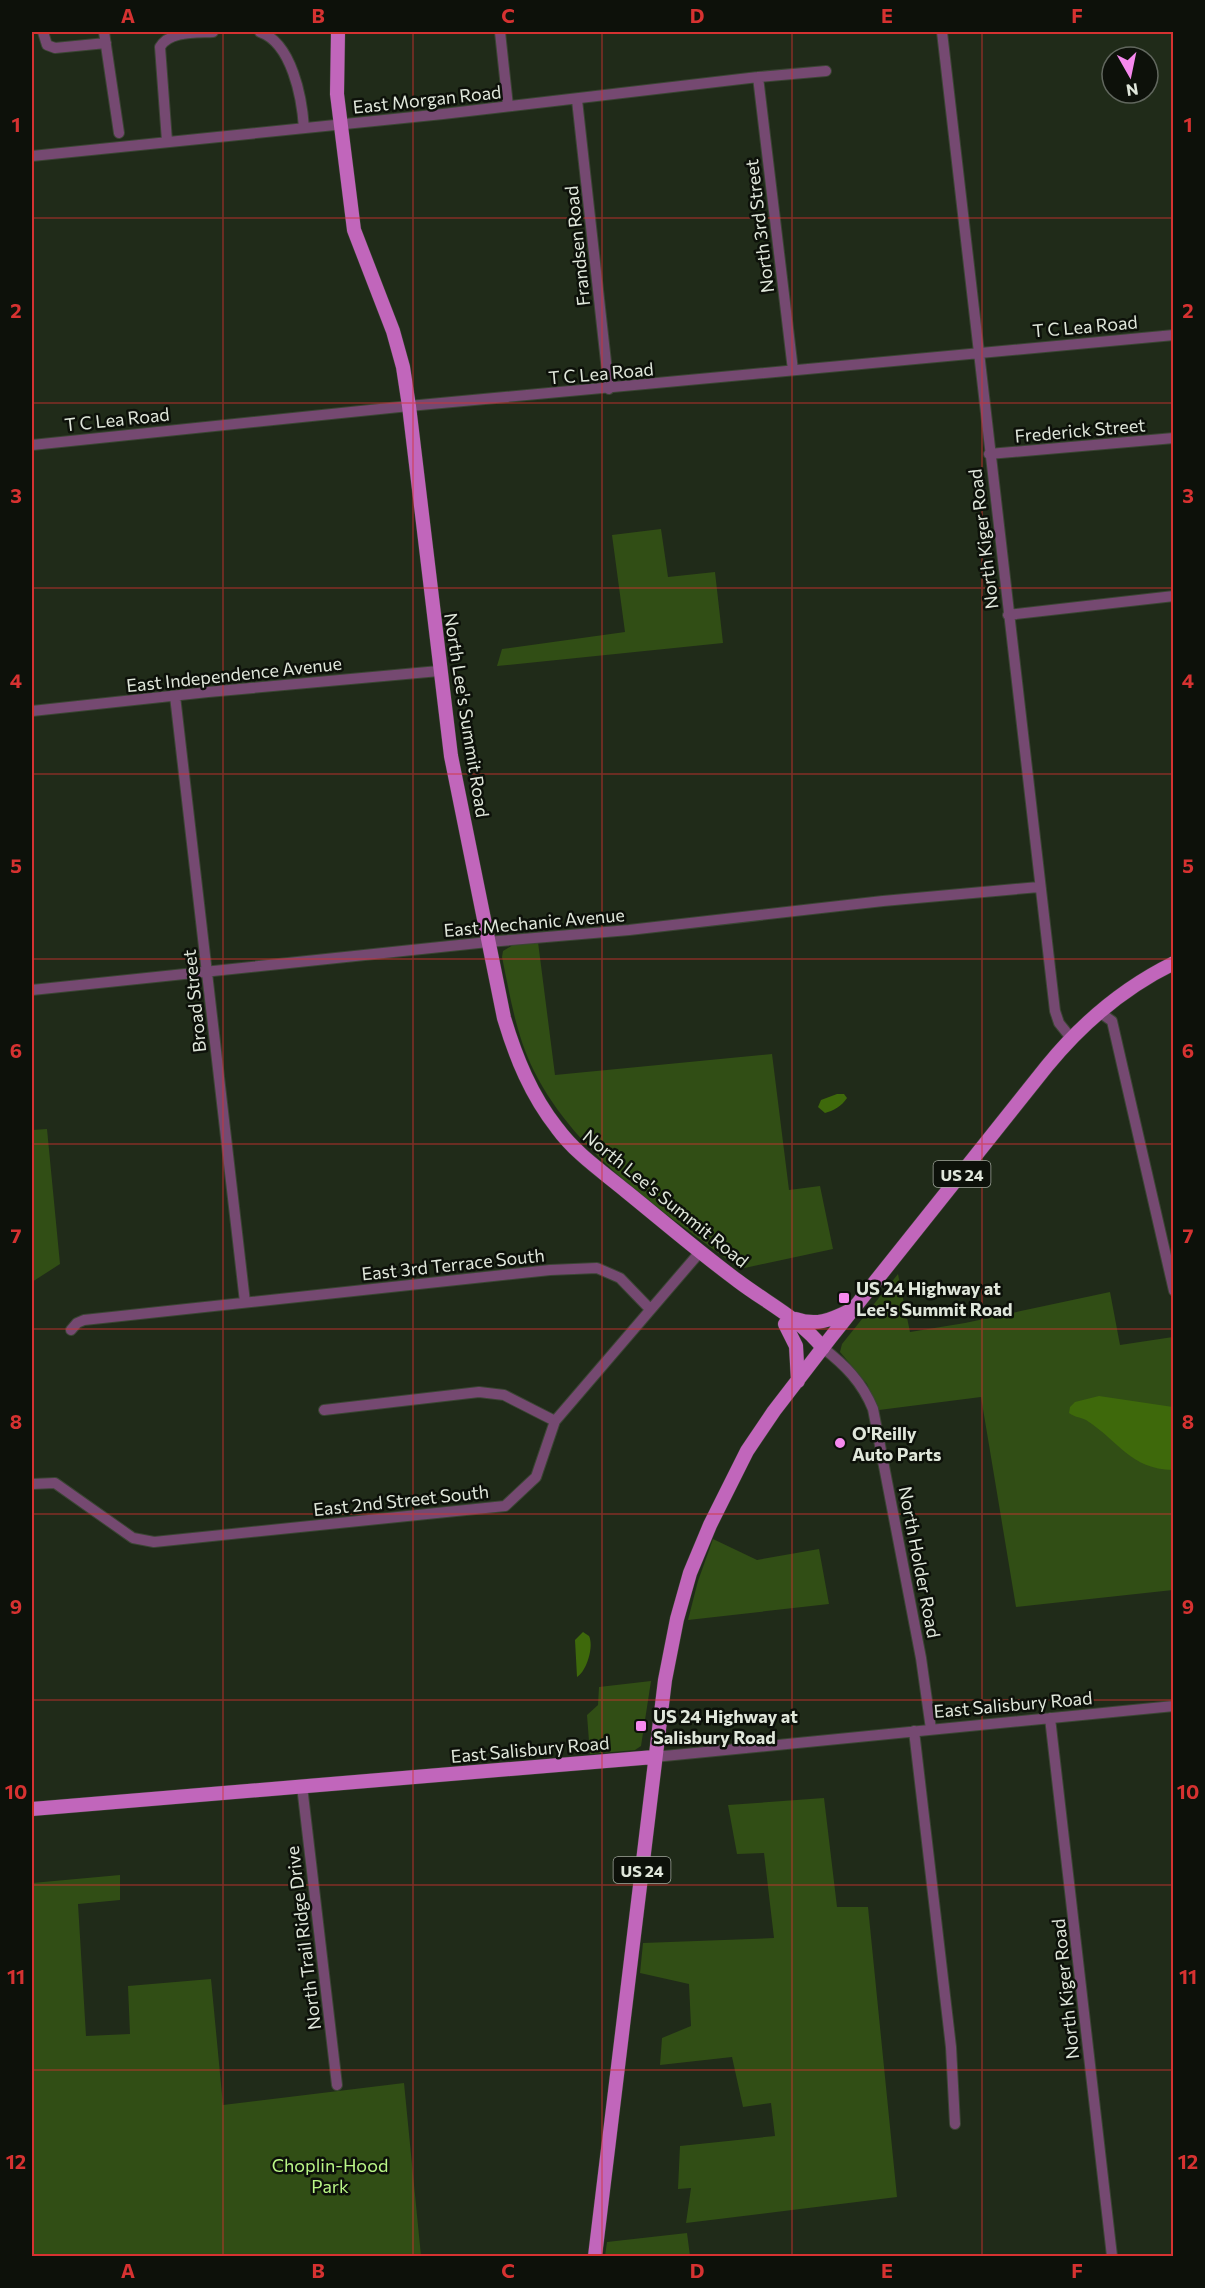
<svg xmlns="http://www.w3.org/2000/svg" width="1205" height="2288" font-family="Commissioner,sans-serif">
	<rect width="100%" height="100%" fill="#202b19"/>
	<path fill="#314e15" d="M661,529L668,577L715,572L723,643L497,666L502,649L625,632L612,535Z
		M538,942L555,1075L772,1054L789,1190L820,1186L833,1249L740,1269C665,1212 577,1157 534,1071C516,1035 510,996 502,957L503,951L513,945Z
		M47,1129L60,1264L32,1282V1130Z
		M898,1274L910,1332L965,1323L1110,1292L1120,1345L1173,1337V1590L1016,1607L981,1397L879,1410L867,1384L840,1352L842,1344Z
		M713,1539L757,1560L819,1549L829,1604L688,1620L698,1581Z
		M651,1681L641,1746L635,1750L590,1754L587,1715L598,1705L599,1687Z
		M824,1798L837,1907H868L897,2197L686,2223L691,2188L678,2189L680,2146L775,2136L771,2103L743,2107L732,2057L660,2065L662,2038L691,2026L689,1984L640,1973L643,1943L774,1938L764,1853L737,1854L728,1805Z
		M120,1875V1900L78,1904L86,2036L130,2034L128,1986L211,1979L223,2105L404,2083L421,2256H32V1883Z
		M687,2233L690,2256H605L607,2242Z"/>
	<path fill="#3e690b" d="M837,1094H844L847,1098C842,1106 833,1111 825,1113L818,1107L821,1100Z
		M1099,1396L1173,1407V1470C1130,1469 1119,1441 1086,1420C1080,1417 1074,1417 1069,1413L1070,1407L1075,1402Z
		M583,1632L589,1636C594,1646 587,1671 577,1677L575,1640Z"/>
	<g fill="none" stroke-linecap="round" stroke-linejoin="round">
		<g stroke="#3b4534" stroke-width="12">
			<path id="minor" d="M43,32L47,45L55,48L106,43
				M104,32L119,133
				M260,32C292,43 302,98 304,128
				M500,32L508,106
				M942,32L1055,1011L1059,1023L1071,1038
				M758,77L793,370
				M577,100L609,389
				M167,141L160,47C169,31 196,33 213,32
				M32,156L443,114L758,77L826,71
				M32,445L409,406L1174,335
				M989,454L1174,438
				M1008,615L1174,596
				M175,696L245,1302
				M32,711L208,692L439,671
				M32,990L488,942L629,930L883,901L1039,887
				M1099,1012L1112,1021L1174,1291
				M71,1330L77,1323L84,1320L550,1270L597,1268L620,1278L649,1308
				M823,1348C845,1365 862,1382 873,1409L921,1658L931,1729
				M324,1410L479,1392L504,1395L555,1421
				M32,1484L55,1483L133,1538L154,1542L505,1506L536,1477L555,1421L700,1252
				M1050,1718L1112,2256
				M914,1731L951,2047L955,2124
				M654,1757L1174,1706
				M302,1786L337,2085"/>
		</g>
		<g stroke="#3b4534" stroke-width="15">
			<path id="major" d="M338,32L337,94L354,230L393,331L403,367L409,406L451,756L504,1018C516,1058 531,1095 557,1128C576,1154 603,1172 627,1192C664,1222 700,1253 738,1281C767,1303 800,1319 823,1348
				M796,1319C816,1326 831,1320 849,1311
				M785,1324L796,1346L798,1381
				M32,1809L654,1757
				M595,2256L665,1680L677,1619L690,1573L710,1525L747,1451L774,1411L831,1337L1047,1066C1083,1022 1123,988 1174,963"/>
		</g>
		<use href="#minor" stroke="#754971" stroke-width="10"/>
		<use href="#major" stroke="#c166bb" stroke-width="14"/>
	</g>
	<path fill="none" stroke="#d63231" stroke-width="1.5" stroke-opacity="0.55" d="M223,32V2256M413,32V2256M602,32V2256M792,32V2256M982,32V2256M32,218H1174M32,403H1174M32,588H1174M32,774H1174M32,959H1174M32,1144H1174M32,1329H1174M32,1514H1174M32,1700H1174M32,1885H1174M32,2070H1174"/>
	<g fill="#f689ee" stroke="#0d110a" stroke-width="2">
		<rect x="838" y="1292" width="12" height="12" rx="3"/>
		<circle cx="840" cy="1443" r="6"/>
		<rect x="635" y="1720" width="12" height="12" rx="3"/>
	</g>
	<g text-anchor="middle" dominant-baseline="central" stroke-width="5" stroke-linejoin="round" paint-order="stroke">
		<g fill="#0d110a" stroke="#a1a79c" stroke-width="1.5">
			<rect x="933.5" y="1161" width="57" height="26" rx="4.5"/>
			<rect x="613.5" y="1857" width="57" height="26" rx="4.5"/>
		</g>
		<g font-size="16" font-weight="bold" fill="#e0e7db">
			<text x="962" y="1174">US 24</text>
			<text x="642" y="1870">US 24</text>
		</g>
		<g font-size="18" fill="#e0e7db" stroke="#0d110a">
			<text transform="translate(427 99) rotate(-6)">East Morgan Road</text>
			<text transform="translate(759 226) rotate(-97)">North 3rd Street</text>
			<text transform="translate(577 246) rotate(-96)">Frandsen Road</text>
			<text transform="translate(1085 326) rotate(-5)">T C Lea Road</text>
			<text transform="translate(601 373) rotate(-5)">T C Lea Road</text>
			<text transform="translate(117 419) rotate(-6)">T C Lea Road</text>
			<text transform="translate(1080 430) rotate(-5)">Frederick Street</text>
			<text transform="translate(983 539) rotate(-97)">North Kiger Road</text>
			<text transform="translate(234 674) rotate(-6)">East Independence Avenue</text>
			<text transform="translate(467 715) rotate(81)">North Lee's Summit Road</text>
			<text transform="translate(534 922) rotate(-5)">East Mechanic Avenue</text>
			<text transform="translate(194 1001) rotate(-96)">Broad Street</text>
			<text transform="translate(666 1198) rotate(39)">North Lee's Summit Road</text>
			<text transform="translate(453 1264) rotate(-6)">East 3rd Terrace South</text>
			<text transform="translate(401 1500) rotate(-6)">East 2nd Street South</text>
			<text transform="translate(920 1562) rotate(79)">North Holder Road</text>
			<text transform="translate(1013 1704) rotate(-5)">East Salisbury Road</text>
			<text transform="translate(530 1749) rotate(-5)">East Salisbury Road</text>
			<text transform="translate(303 1938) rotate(-97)">North Trail Ridge Drive</text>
			<text transform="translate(1065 1989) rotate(-96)">North Kiger Road</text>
		</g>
		<g font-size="18" font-weight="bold" fill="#e0e7db" stroke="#0d110a" text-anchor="start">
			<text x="856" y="1288">US 24 Highway at<tspan x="856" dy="21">Lee's Summit Road</tspan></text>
			<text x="852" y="1433">O'Reilly<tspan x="852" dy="21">Auto Parts</tspan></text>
			<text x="653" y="1716">US 24 Highway at<tspan x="653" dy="21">Salisbury Road</tspan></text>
		</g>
		<g font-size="18" fill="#baf787" stroke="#0d110a">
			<text x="330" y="2165">Choplin-Hood<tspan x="330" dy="21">Park</tspan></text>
		</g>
	</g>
	<rect width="1205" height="2288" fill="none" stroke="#0d110a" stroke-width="66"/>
	<g transform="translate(1130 75) rotate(171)"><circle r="28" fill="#0d110a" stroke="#61675e" stroke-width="1.5"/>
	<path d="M0-4.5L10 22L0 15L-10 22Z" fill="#f689ee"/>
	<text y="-9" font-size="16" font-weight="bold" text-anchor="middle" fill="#e0e7db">N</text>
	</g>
	<rect x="33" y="33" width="1139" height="2222" fill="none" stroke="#d63231" stroke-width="2"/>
	<g font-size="20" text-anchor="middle" font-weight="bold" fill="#d63231">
		<text x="128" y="23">A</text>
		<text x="318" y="23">B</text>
		<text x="508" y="23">C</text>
		<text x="697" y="23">D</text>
		<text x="887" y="23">E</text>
		<text x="1077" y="23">F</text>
		<text x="16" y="132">1</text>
		<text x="1188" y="132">1</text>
		<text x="16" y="318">2</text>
		<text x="1188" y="318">2</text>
		<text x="16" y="503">3</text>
		<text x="1188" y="503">3</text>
		<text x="16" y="688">4</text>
		<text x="1188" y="688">4</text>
		<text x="16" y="873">5</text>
		<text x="1188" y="873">5</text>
		<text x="16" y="1058">6</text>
		<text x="1188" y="1058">6</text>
		<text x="16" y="1243">7</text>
		<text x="1188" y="1243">7</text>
		<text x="16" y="1429">8</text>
		<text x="1188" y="1429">8</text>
		<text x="16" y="1614">9</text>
		<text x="1188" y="1614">9</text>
		<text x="16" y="1799">10</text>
		<text x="1188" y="1799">10</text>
		<text x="16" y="1984">11</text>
		<text x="1188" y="1984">11</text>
		<text x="16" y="2169">12</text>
		<text x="1188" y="2169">12</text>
		<text x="128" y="2278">A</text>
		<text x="318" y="2278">B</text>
		<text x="508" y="2278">C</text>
		<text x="697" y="2278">D</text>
		<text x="887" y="2278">E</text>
		<text x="1077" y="2278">F</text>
	</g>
</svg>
